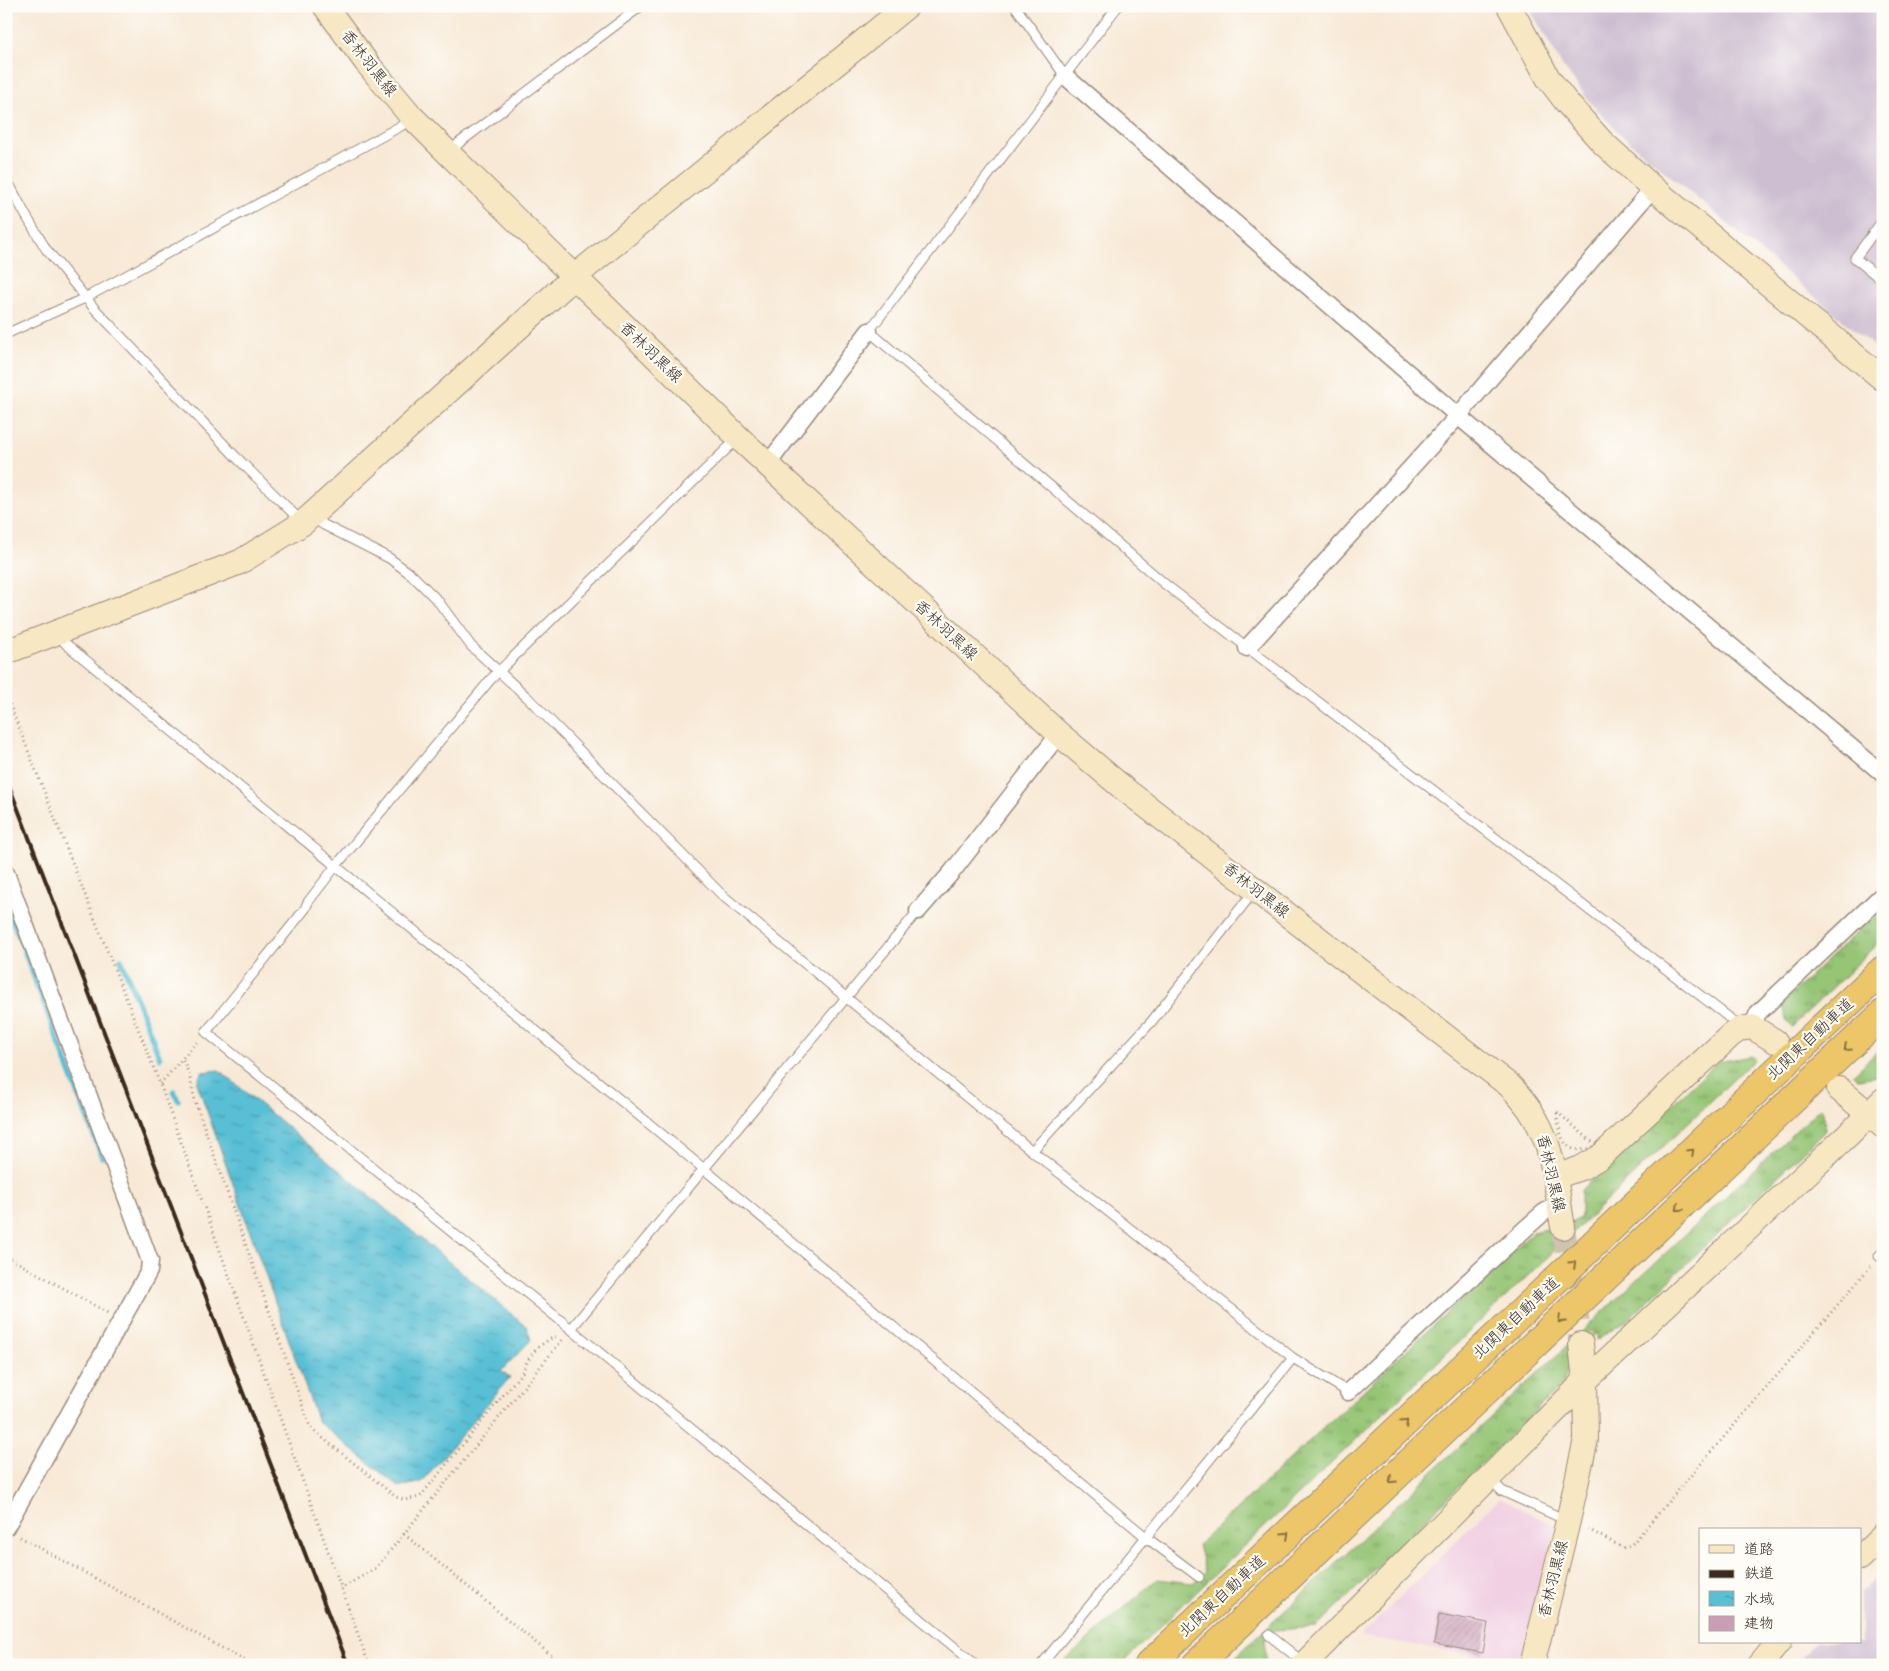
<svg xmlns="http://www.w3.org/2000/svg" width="1889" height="1671" font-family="'Architects Daughter','Klee One',sans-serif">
	<defs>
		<pattern id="grass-tufts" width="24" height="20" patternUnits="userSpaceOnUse" patternTransform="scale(1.25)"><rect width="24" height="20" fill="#95c574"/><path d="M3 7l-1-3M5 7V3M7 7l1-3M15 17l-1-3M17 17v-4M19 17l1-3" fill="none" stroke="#7ba05f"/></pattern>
		<pattern id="water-ripples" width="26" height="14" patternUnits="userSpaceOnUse" patternTransform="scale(1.25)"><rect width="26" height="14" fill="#58bfd5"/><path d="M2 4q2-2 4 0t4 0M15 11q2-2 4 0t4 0" fill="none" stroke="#4a9bac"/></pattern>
		<pattern id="building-hatch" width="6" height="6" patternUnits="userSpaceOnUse" patternTransform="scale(1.25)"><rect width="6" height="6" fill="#cc9db7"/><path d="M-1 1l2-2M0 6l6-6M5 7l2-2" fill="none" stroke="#a78094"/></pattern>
	</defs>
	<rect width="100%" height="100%" fill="#fdfcf7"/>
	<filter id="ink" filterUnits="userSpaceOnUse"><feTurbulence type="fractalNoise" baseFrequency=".02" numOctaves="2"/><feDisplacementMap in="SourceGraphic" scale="10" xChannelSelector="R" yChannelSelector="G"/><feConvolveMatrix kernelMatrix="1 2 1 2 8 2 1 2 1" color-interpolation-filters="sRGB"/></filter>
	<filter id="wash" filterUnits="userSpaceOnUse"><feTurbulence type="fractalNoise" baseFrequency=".0096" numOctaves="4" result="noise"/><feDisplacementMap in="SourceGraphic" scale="20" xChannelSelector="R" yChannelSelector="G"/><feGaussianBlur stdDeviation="1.12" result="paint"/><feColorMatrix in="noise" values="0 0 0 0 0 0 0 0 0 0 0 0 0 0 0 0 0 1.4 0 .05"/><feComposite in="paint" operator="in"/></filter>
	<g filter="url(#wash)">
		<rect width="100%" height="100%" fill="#f8e9d6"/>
		<path fill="#f1d0e3" d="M1499,1498L1557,1526L1523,1664L1361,1636Z"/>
		<path fill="#cebed1" d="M1528,6H1883V354L1618,132L1589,101L1562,65Z
			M1883,1572V1665H1795L1815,1642H1860V1593Z"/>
		<path fill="url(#grass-tufts)" stroke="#687849" d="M1883,907V939L1792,1027L1786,1021L1783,1002Z
			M1883,1046V1075L1858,1079L1853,1075Z
			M1751,1056L1755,1059L1120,1665H1060L1157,1579L1193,1583L1205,1572L1198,1545L1533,1232L1552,1228L1553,1234L1581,1217V1190L1717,1062Z
			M1820,1108L1824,1111L1825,1131L1629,1319L1597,1340V1333C1573,1349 1571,1358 1563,1384L1317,1627L1275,1630L1264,1640L1267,1665H1227Z"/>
		<path fill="url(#water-ripples)" stroke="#4a747a" d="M219,1070L527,1327L531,1340L501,1371L510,1377L422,1482L399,1487L318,1422L197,1083L202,1072Z"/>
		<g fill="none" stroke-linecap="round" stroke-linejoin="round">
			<path stroke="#58bfd5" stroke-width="5.5" d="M6,903L102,1157
				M121,959L160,1058
				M174,1091L178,1100"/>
		</g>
		<g id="blocks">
			<path fill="url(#building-hatch)" d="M1439,1614L1488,1623L1483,1653L1434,1644Z"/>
		</g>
	</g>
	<g filter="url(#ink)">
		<use href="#blocks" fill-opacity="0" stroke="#9a8a7a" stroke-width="1"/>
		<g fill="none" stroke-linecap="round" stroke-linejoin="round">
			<path stroke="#d2c3b1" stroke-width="24" stroke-dasharray="24 12" stroke-linecap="butt" d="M1563,1227L1581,1344"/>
			<g stroke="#9a8a7a" stroke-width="11">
				<path id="lane" d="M1015,6L1065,76
					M1118,6L869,331L1166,585L1727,1016L1739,1028
					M449,153L459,143L641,6
					M6,178L25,214L46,249L94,308L238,459L303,523
					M1883,220L1855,258L1883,281
					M6,334L85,298L401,126L411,118
					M738,438L491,679L335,867L308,902L305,909L206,1032L571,1329L976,1665
					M313,517L324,525L389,558L412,575L438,601L471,646L528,698L722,895L1032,1151L1293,1358L1348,1392
					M57,633L66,644L704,1169L1147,1538L1199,1577
					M1032,1151L1152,1021L1254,891
					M1879,1256L1883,1252
					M571,1329L918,911
					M1490,1479L1502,1491L1568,1521
					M1269,1635L1304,1663
					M1041,1665L1293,1358"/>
			</g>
			<g stroke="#9a8a7a" stroke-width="19">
				<path id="street" d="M1065,76L1458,416L1883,774
					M767,465L869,331
					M1247,648L1458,416L1653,188
					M6,873L150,1261L149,1271L6,1527
					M918,911L952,872L1059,734
					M1752,1027L1758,1013L1883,894
					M1348,1392L1526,1228L1543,1213L1559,1203"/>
			</g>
			<g stroke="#9a8a7a" stroke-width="26">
				<path id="secondary" d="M325,6L366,62L412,117L449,154L739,438L1059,734L1123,788L1510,1086C1554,1130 1553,1170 1563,1227
					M1509,6L1548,78L1567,103L1603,143L1653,188L1883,379
					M6,652L240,562L303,523L574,277L907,6
					M1839,1089L1883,1126
					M1555,1177L1581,1168L1600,1157L1731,1035L1740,1029L1752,1027L1775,1041
					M1860,1558L1883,1536
					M1303,1665L1585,1381L1849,1134L1883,1100
					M1532,1665L1568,1521L1586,1439L1585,1381L1581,1344
					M1760,1665L1779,1642"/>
			</g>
			<g stroke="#9a8a7a" stroke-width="30">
				<path id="highway" d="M1149,1665L1883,970
					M1196,1665L1883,1014"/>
			</g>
			<path stroke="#9a8a7a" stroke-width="3" stroke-dasharray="1 4" stroke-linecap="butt" d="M6,695L160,1084L369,1665
				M183,1060L189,1074L195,1101L309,1424L314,1431L396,1497L405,1500L420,1497L523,1371C530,1352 542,1342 559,1335
				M160,1084L197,1042
				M1557,1112L1596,1145C1566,1160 1559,1138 1557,1112Z
				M6,1256L108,1313
				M1588,1529L1623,1548L1632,1544L1871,1266
				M404,1534L563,1665
				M20,1537L253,1665
				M340,1589L376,1568L563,1339"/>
			<use href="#lane" stroke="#fff" stroke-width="9"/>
			<use href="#street" stroke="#fff" stroke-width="16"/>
			<use href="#secondary" stroke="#f7e8c3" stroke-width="24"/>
			<use href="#highway" stroke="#ecc669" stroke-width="28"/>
			<path stroke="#3b2a1e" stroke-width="4" d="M6,778L348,1665"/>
		</g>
		<defs><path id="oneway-chevron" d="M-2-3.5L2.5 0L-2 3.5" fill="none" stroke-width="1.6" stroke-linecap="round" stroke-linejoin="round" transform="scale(1.25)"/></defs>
		<g stroke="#8b7040">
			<use href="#oneway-chevron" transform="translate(1847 1048) rotate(137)"/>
			<use href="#oneway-chevron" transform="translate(1691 1152) rotate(-43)"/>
			<use href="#oneway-chevron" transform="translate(1679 1208) rotate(137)"/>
			<use href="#oneway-chevron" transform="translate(1573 1264) rotate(-43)"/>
			<use href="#oneway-chevron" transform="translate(1561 1320) rotate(137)"/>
			<use href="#oneway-chevron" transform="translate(1405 1423) rotate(-43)"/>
			<use href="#oneway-chevron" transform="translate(1392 1480) rotate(137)"/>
			<use href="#oneway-chevron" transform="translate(1286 1535) rotate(-43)"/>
		</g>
	</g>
	<g text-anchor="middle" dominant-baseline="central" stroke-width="4.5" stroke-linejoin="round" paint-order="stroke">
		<g font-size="16" fill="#3b2a1e" stroke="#fdfcf7">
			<text transform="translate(369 63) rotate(52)">香林羽黒線</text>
			<text transform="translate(651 352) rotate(44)">香林羽黒線</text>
			<text transform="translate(946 630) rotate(43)">香林羽黒線</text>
			<text transform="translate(1256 890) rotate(38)">香林羽黒線</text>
			<text transform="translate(1810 1039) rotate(-43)">北関東自動車道</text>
			<text transform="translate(1551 1173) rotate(77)">香林羽黒線</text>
			<text transform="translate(1516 1318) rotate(-43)">北関東自動車道</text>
			<text transform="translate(1553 1579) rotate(-76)">香林羽黒線</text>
			<text transform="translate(1222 1596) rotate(-43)">北関東自動車道</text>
		</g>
	</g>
	<rect width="1889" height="1671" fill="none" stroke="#fdfcf7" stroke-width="25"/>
	<rect x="1699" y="1528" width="162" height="115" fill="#fdfcf7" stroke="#afa8a0"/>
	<rect x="1709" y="1545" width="25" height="8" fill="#f7e8c3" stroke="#afa8a0"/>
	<text x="1744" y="1554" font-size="15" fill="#3b2a1e">道路</text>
	<rect x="1709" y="1570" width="25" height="8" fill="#3b2a1e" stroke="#afa8a0"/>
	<text x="1744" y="1578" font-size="15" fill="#3b2a1e">鉄道</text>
	<rect x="1709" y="1591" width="25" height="15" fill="url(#water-ripples)" stroke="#afa8a0"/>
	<text x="1744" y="1604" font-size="15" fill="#3b2a1e">水域</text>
	<rect x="1709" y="1616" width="25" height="15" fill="#cc9db7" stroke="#afa8a0"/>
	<text x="1744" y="1628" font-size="15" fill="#3b2a1e">建物</text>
</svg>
